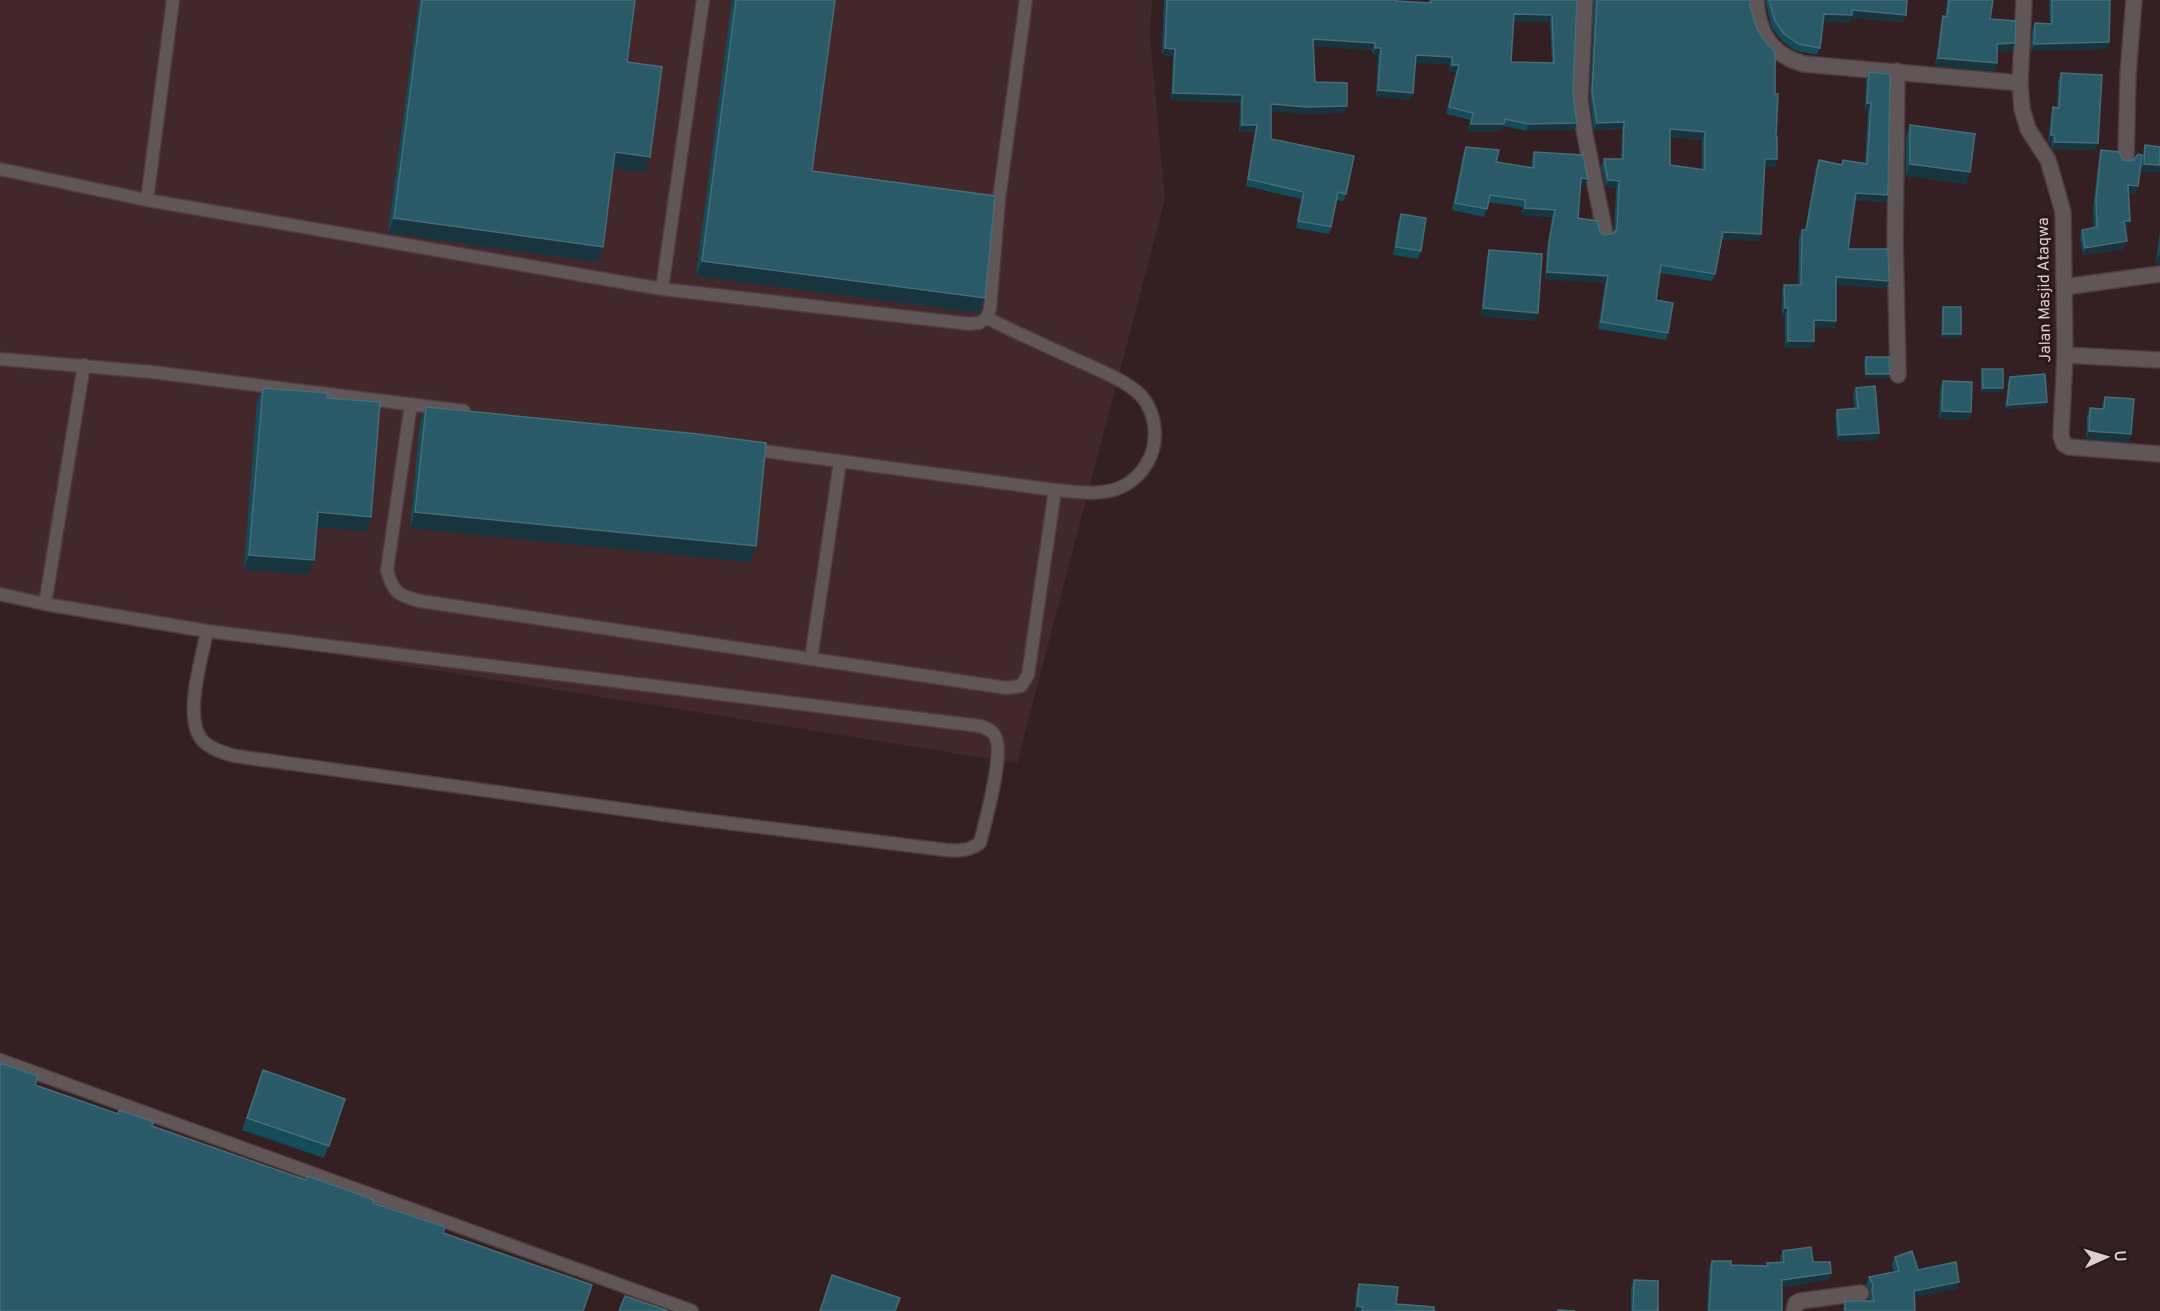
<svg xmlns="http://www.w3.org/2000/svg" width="2160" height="1311" font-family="Overpass,sans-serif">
	<rect width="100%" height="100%" fill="#342022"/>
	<path fill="#43282b" d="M0,0H1152L1150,34L1165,199L1017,763L0,601Z"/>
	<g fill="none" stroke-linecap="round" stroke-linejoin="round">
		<g stroke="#4f3c3e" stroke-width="15">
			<path id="lane" d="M0,169L147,200L662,289L970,324L979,323L987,318L990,309L999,199L1026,0
				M147,200L173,0
				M662,289L703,0
				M0,359L152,372L464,411
				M84,365L45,604L207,631L980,726C986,728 992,730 995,736C1005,753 985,822 980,843C968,851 960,851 946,850L687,818L235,756C224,753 210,749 202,740C183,717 202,658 207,631
				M411,404L387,570C393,593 398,595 420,601L1007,688L1021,686L1028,675L1055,490
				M749,449L1055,490C1090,493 1123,500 1146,465C1161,441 1157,405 1132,388C1116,376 1096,369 1079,361C1048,347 1017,333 987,318
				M0,594L45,604
				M811,659L840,462
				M0,1060L692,1311"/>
		</g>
		<g stroke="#4f3c3e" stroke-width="18">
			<path id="street" d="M1585,0L1580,100L1585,135L1605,233
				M1756,0C1758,33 1771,55 1804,64L2020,83
				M2024,0L2020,83L2022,109L2028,129L2048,160L2063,212L2065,355L2061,436L2064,444L2069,447L2160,454
				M1897,71L1895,241L1898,375
				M2126,159L2128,74L2134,0
				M2064,287L2160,274
				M2065,355L2160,360
				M1794,1311L1796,1303L1800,1301L1861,1293"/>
		</g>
		<use href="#lane" stroke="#605657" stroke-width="12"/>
		<use href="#street" stroke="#605657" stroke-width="15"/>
	</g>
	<path fill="#144c5a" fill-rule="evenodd" d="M419,0H635L627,62L650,157L645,172L613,168L603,247L597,262L388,233Z
		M732,0H835L812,171L985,298L979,313L696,276Z
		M1164,0H1397V1L1429,3V0H1577L1573,92L1577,123L1574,130L1526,131L1503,126L1501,131L1468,132L1470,120L1446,114L1456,72H1449L1450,64L1415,63L1410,100L1376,97L1378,55H1373L1372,50L1313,46L1315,82L1347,106L1344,113L1304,114L1271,111V139L1346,194L1344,201L1337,200L1331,227L1329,234L1296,228L1301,199L1246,186L1255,132H1239L1240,103L1171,100L1173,56L1162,55ZM1513,22H1550L1552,63L1511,62Z
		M1594,0H1750V7L1776,137L1777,159L1775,167H1765L1761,234L1758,241L1722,239L1715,274L1712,281L1660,273L1656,300L1668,333L1666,340L1598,329L1605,283L1545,279L1547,249L1552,217L1522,215L1523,207L1488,202L1484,217L1452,210L1463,155L1466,147L1496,162L1531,168L1532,159L1534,152L1585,186H1580L1578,218L1605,235L1614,233L1616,188L1606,187L1601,166L1604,159H1621L1622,129L1594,130L1590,100ZM1670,137L1702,140V170L1670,165Z
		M1765,0H1907L1906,15L1903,22L1851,18L1850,23L1823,21L1820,48L1817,55L1796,51L1782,41L1772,28Z
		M1947,0H1993L1990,19L2015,43L2012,51H1997V63L1994,71L1935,66L1941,24L1943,16L1945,17Z
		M2049,0H2110L2107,49L2031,51L2032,30L2035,23L2050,24Z
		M1869,72L1888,195L1886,202L1855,200L1848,249L1889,281L1886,288L1836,285L1834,328H1814L1811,348H1785V316H1782V292L1784,285H1798L1799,237L1802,230H1805L1816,167L1819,160L1842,164L1843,160L1865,163L1868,110H1865L1866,79Z
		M2061,73L2095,150L2052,149L2051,142H2048L2051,115L2053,107L2057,108L2058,80Z
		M1910,125L1970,172L1966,184L1906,176V137Z
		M2145,145L2160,147L2141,171L2143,152Z
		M2101,150L2138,186L2135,194L2129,193L2128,228H2125L2124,249L2083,255L2080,237L2082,230L2094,228L2093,207L2099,158Z
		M1401,214L1421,251L1418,259L1393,255L1398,222Z
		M2160,230V264L2156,263Z
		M1489,250L1538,313L1535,321L1481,316L1487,258Z
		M1943,307L1960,338H1941L1942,311Z
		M1866,357L1889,378H1865L1864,361Z
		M1982,369L2002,392H1981V373Z
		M2010,377L2047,402L2045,406L2005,409L2008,381Z
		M1943,381L1971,412L1969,420L1939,419L1940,389Z
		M263,388L327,398L371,517L366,531L316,527L308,575L244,569L257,402Z
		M1856,388L1879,433L1877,440L1837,441L1835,416L1837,410L1855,408L1853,394Z
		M2105,397L2131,434L2129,442L2086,439L2087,416L2090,408L2102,409V405Z
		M426,407L750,562L410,528L420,423Z
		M263,1070L345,1099L324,1158L242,1130Z
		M1783,1251L1813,1262L1831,1273L1828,1280L1782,1287V1311H1707L1709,1268L1712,1261L1731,1265L1766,1266L1767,1263L1781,1262L1780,1258Z
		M1895,1257L1957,1289L1915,1297V1311H1843L1845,1301H1870L1869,1298L1871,1291L1866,1285L1869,1277L1894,1272L1892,1264Z
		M1634,1280L1658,1311H1631V1288Z
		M1359,1284L1396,1304L1434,1311H1355L1356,1292Z"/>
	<path fill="#18343e" d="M1852,10L1906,15L1903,22L1851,18L1850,23L1821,21L1824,14Z
		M1514,14L1552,15L1550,22H1511Z
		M1313,39L1375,43L1372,50L1310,46Z
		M2109,42L2107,49L2031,51L2034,44Z
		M2015,43L2012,51L1994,52L1997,44Z
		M1165,48L1175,49L1173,56L1162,55Z
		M1375,48H1381L1378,55H1373Z
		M1416,55L1452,57L1450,64L1413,63Z
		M1938,58L1997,63L1994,71L1935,66Z
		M1452,65H1459L1456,72H1449Z
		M1378,90L1413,93L1410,100L1376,97Z
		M1173,93L1242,95L1240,103L1171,100Z
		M1867,103H1871L1868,110H1865Z
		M1271,104L1347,106L1344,113L1304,114L1268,111Z
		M1624,122L1622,129L1594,130L1597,123Z
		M1577,123L1574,130L1526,131L1528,124Z
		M1471,124H1504L1501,131L1468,132Z
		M1242,125H1257L1255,132H1239Z
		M1670,129L1705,132L1702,140L1668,136Z
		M2051,135H2054L2051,142H2048Z
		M2055,142L2098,143L2095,150L2052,149Z
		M615,152L650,157L645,172L609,168Z
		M1765,159H1777L1775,167H1763Z
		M1910,164L1970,172L1966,184L1906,176Z
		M2144,164L2160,165V173L2141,171Z
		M1581,178L1588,179L1585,186L1578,185Z
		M1608,180L1619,181L1616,188L1606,187Z
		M2128,185L2138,186L2135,194L2126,193Z
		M1856,193L1888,195L1886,202L1854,200Z
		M1525,208L1555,210L1552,217L1522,215Z
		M394,218L603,247L597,262L388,233Z
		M2124,221H2130L2128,228H2121Z
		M1723,232L1761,234L1758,241L1720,239Z
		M2127,241L2124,249L2083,255L2085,248Z
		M2159,255H2160V264L2156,263Z
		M702,261L985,298L979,313L696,276Z
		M1547,272L1608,276L1605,283L1545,279Z
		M1836,277L1889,281L1886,288L1833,285Z
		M1483,308L1538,313L1535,321L1481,316Z
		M1785,308H1788L1785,316H1782Z
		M1814,320L1836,321L1834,328H1811Z
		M1943,334H1961L1960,338H1941Z
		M1788,341H1814L1811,348H1785Z
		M1866,374H1890L1889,378H1865Z
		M1983,388H2003L2002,392H1981Z
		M2047,402L2045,406L2005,409L2007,405Z
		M1942,411L1971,412L1969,420L1939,419Z
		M2089,431L2131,434L2129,442L2086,439Z
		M1879,433L1877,440L1837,441L1839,435Z
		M318,512L371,517L366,531L312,527Z
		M415,512L756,546L750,562L410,528Z
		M249,555L314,560L308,575L244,569Z
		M1831,1273L1828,1280L1779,1287L1782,1280Z
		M1959,1282L1957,1289L1912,1298L1914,1291Z
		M1357,1306L1363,1307L1361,1311H1356Z"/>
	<path fill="#2a5a67" stroke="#466c77" stroke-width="1.5" fill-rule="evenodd" d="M422,0H635L627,62L662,67L650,157L615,152L603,247L394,218Z
		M736,0H835L812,171L995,196L985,298L702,261Z
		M1167,0H1397V1L1431,3V0H1577L1573,92L1577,123L1528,124L1505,119L1504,124H1471L1473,113L1449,107L1459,65H1452V57L1416,55L1413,93L1378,90L1381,48H1375V43L1313,39L1315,82L1347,83V106L1307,107L1271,104V139L1354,156L1346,194L1338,192L1331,227L1298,221L1304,192L1248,179L1257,125H1242V95L1173,93L1175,49L1165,48ZM1514,14L1552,15L1554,63L1511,62Z
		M1597,0H1750V7L1757,29L1764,40L1775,52V94H1778L1776,137H1777V159H1765L1761,234L1723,232L1715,274L1661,265L1656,300L1673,303L1668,333L1601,322L1608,276L1547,272L1549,242L1555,210L1525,208V200L1490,195L1487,209L1455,203L1466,147L1499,150L1496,162L1534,168V152L1583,155L1588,179L1581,178L1578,218L1597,221L1600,232L1605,235L1614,233L1617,229L1619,181L1608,180L1604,159H1623L1624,122L1597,123L1592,92ZM1670,129L1705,132V170L1670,165Z
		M1769,0H1907L1906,15L1852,10V15L1824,14L1820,48L1799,44L1784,34L1775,21Z
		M1949,0H1993L1990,19L2016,21L2015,43L1997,44V63L1938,58L1943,16L1947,17Z
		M2052,0H2110L2109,42L2034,44L2035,23L2052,24Z
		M1869,72L1890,74L1888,195L1856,193L1848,249H1888L1889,281L1836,277V321L1814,320V341H1788V308H1785L1784,285H1801L1802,230H1806L1819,160L1842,165L1843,160L1867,164L1871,103H1867Z
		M2061,73L2102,75L2098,143L2055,142L2054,135H2051L2053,107L2059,108Z
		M1910,125L1975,134L1970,172L1910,164Z
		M2145,145L2160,147V165L2144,164Z
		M2101,150L2119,152L2123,160L2128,161L2134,160L2138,154L2142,155L2138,186L2128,185L2130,221H2124L2127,241L2085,248L2082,230L2097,227L2096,200Z
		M1401,214L1426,218L1421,251L1396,247Z
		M1489,250L1542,254L1538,313L1483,308Z
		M1943,307H1961V334H1943Z
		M1866,357H1889L1890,374H1866Z
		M1982,369H2003V388H1983Z
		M2045,374L2047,402L2007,405L2010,377Z
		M1943,381L1972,382L1971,412L1942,411Z
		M1875,386L1879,433L1839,435L1837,410L1858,408L1856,388Z
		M263,388L328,393L327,398L380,402L371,517L318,512L314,560L249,555Z
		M2105,397L2134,399L2131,434L2089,431L2090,408L2104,409Z
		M426,407L698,434L766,443L756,546L415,512Z
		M0,1063L38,1076L35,1085L118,1114L119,1110L154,1122L152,1126L306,1180L308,1176L374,1200L373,1203L445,1227L443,1233L592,1285L583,1311H0Z
		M263,1070L345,1099L329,1146L247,1118Z
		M1811,1247L1813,1262H1830L1831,1273L1782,1280V1311H1709L1712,1261H1731V1265L1768,1266L1767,1263L1784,1262L1783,1251Z
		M1912,1251L1918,1270L1956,1262L1959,1282L1914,1291L1915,1311H1845V1301H1874L1872,1291L1873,1284L1869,1277L1899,1271L1895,1257Z
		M832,1275L900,1298L895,1311H820Z
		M1634,1280L1658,1281V1311H1633Z
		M1359,1284L1398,1287L1396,1304L1434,1307V1311H1362L1363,1307L1357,1306Z
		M625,1296L668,1311H619Z
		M1558,1310L1575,1311H1558Z"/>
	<g text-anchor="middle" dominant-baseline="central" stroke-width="6" stroke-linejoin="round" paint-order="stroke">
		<g font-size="16" fill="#ddcfd0" stroke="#2a1719">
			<text transform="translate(2045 290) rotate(-91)">Jalan Masjid Ataqwa</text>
		</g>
	</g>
	<g transform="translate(2106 1257) rotate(86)" stroke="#2a1719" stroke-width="4.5" paint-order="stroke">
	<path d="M0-4.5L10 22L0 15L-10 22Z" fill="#ddcfd0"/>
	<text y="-9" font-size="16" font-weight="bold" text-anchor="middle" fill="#ddcfd0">U</text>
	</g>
</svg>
